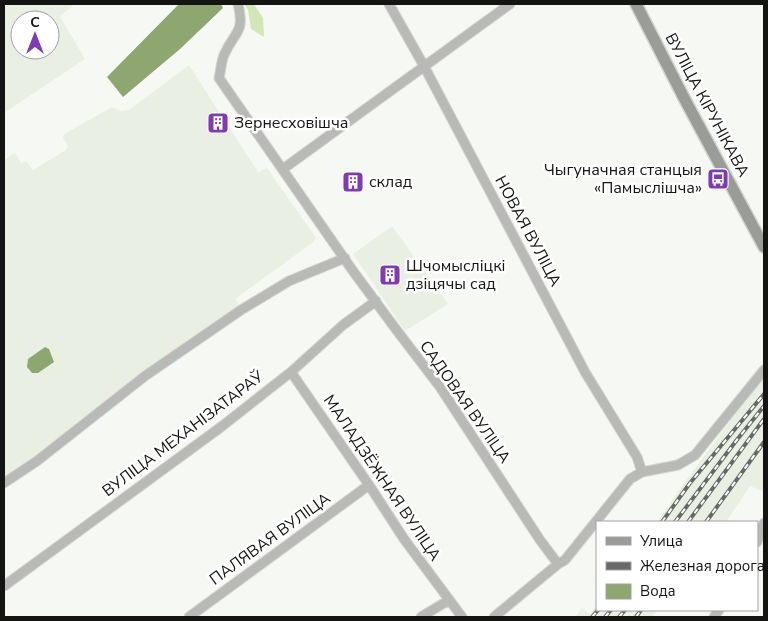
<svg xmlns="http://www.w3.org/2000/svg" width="768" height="621" font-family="'Nunito Sans',sans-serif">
	<rect width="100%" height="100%" fill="#f6f9f3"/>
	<path fill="#e9f0e3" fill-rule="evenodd" d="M4,4H71L73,6L60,16L85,59L4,113ZM20,20H50V50H20Z
		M189,65L258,172L267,168L316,238L312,243L235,299L240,306L207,327L110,397L33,460L4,477V160L15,153L21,163L26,161L33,170L66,150L68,146L63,138L64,134L112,107L121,111L129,110Z
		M392,226L448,304L405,331L353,254Z
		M764,376V492L750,486L726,522H657L684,483Z
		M597,605V610H658L652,617H575L582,608L590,614Z"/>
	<path fill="#d1e8b6" d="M244,4H254L263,18L264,37L251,29L248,10Z"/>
	<path fill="#8ea670" d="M179,4H221L223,8L180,49L123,97L107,77Z
		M45,347L49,349L54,362L38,373H32L27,367L28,359Z"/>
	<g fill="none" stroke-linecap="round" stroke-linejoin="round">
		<g stroke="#d2d5cf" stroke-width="11">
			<path id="street" d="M238,4C245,34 235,30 224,55C221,62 221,70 219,78L353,271L395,328L440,387L540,540L558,564
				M389,4L424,66L585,372L637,457L642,472
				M283,169L510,4
				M291,372L369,485L404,539L462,617
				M4,483L37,461L145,376L241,310L289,281L345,258
				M757,542L764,523
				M4,586L221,427L291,372L343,325L376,301
				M189,617L369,485
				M421,617L449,600
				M494,617L558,564L565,560L630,479L642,472L678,465L695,455L764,370
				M714,617L719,610"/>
		</g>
		<g stroke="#d2d5cf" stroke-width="14">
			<path id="secondary" d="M636,4L684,98L764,247"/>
		</g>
		<use href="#street" stroke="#b9bab8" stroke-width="9"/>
		<use href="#secondary" stroke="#9a9c98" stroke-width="11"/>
		<g stroke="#676966" stroke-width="4">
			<path id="rail" d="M662,522L690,483L764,394
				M675,522L736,441L764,406
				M688,522L764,419
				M706,522L764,442
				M592,617L598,610
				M605,617L611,610
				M619,617L625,610
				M636,617L641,610"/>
		</g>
		<use href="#rail" stroke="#fff" stroke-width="2" stroke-dasharray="5.5" stroke-linecap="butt"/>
	</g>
	<defs>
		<g id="building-square" transform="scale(1.125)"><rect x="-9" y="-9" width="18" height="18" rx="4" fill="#7f3cb0" stroke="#fff"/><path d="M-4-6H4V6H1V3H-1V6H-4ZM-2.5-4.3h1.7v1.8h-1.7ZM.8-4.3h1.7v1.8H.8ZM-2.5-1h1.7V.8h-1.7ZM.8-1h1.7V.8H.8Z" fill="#fff"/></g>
		<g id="bus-square" transform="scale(1.125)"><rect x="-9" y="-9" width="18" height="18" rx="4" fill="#7f3cb0" stroke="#fff"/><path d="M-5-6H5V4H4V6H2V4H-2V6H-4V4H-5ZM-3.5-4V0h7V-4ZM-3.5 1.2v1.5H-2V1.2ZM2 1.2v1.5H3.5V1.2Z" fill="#fff"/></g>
	</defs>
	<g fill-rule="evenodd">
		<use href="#building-square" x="218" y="123"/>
		<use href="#bus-square" x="718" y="179"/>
		<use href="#building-square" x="353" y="182"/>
		<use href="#building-square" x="390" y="275"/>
	</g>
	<g text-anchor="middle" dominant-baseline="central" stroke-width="5" stroke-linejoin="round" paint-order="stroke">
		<g font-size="16" fill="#141513" stroke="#fff">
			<text transform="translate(707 105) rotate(62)">ВУЛІЦА КІРУНІКАВА</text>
			<text transform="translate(528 231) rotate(62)">НОВАЯ ВУЛІЦА</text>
			<text transform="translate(465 402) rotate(55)">САДОВАЯ ВУЛІЦА</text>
			<text transform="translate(183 434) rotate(-37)">ВУЛІЦА МЕХАНІЗАТАРАЎ</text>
			<text transform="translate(382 478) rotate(56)">МАЛАДЗЁЖНАЯ ВУЛІЦА</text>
			<text transform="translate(270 539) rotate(-36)">ПАЛЯВАЯ ВУЛІЦА</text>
		</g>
		<g font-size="16" fill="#141513" stroke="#fff" text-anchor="start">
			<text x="234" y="123">Зернесховішча</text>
			<text x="702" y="170" text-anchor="end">Чыгуначная станцыя<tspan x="702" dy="18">«Памыслішча»</tspan></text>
			<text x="369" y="182">склад</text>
			<text x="406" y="266">Шчомысліцкі<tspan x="406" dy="18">дзіцячы сад</tspan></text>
		</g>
	</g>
	<rect width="768" height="621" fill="none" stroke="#141513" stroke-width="10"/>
	<rect x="596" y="521" width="162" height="90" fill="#ffffff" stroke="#a1a1a1"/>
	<rect x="606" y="537" width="25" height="8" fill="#9a9c98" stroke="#a1a1a1"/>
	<text x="640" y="546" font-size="15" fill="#141513">Улица</text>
	<rect x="606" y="562" width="25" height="8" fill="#676966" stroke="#a1a1a1"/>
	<text x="640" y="571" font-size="15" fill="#141513">Железная дорога</text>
	<rect x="606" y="584" width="25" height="15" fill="#8ea670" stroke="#a1a1a1"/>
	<text x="640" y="596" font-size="15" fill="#141513">Вода</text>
	<g transform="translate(35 35)"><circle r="24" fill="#ffffff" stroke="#a1a1a1"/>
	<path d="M0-4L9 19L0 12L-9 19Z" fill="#7f3cb0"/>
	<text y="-8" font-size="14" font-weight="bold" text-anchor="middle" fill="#141513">С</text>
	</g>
</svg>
